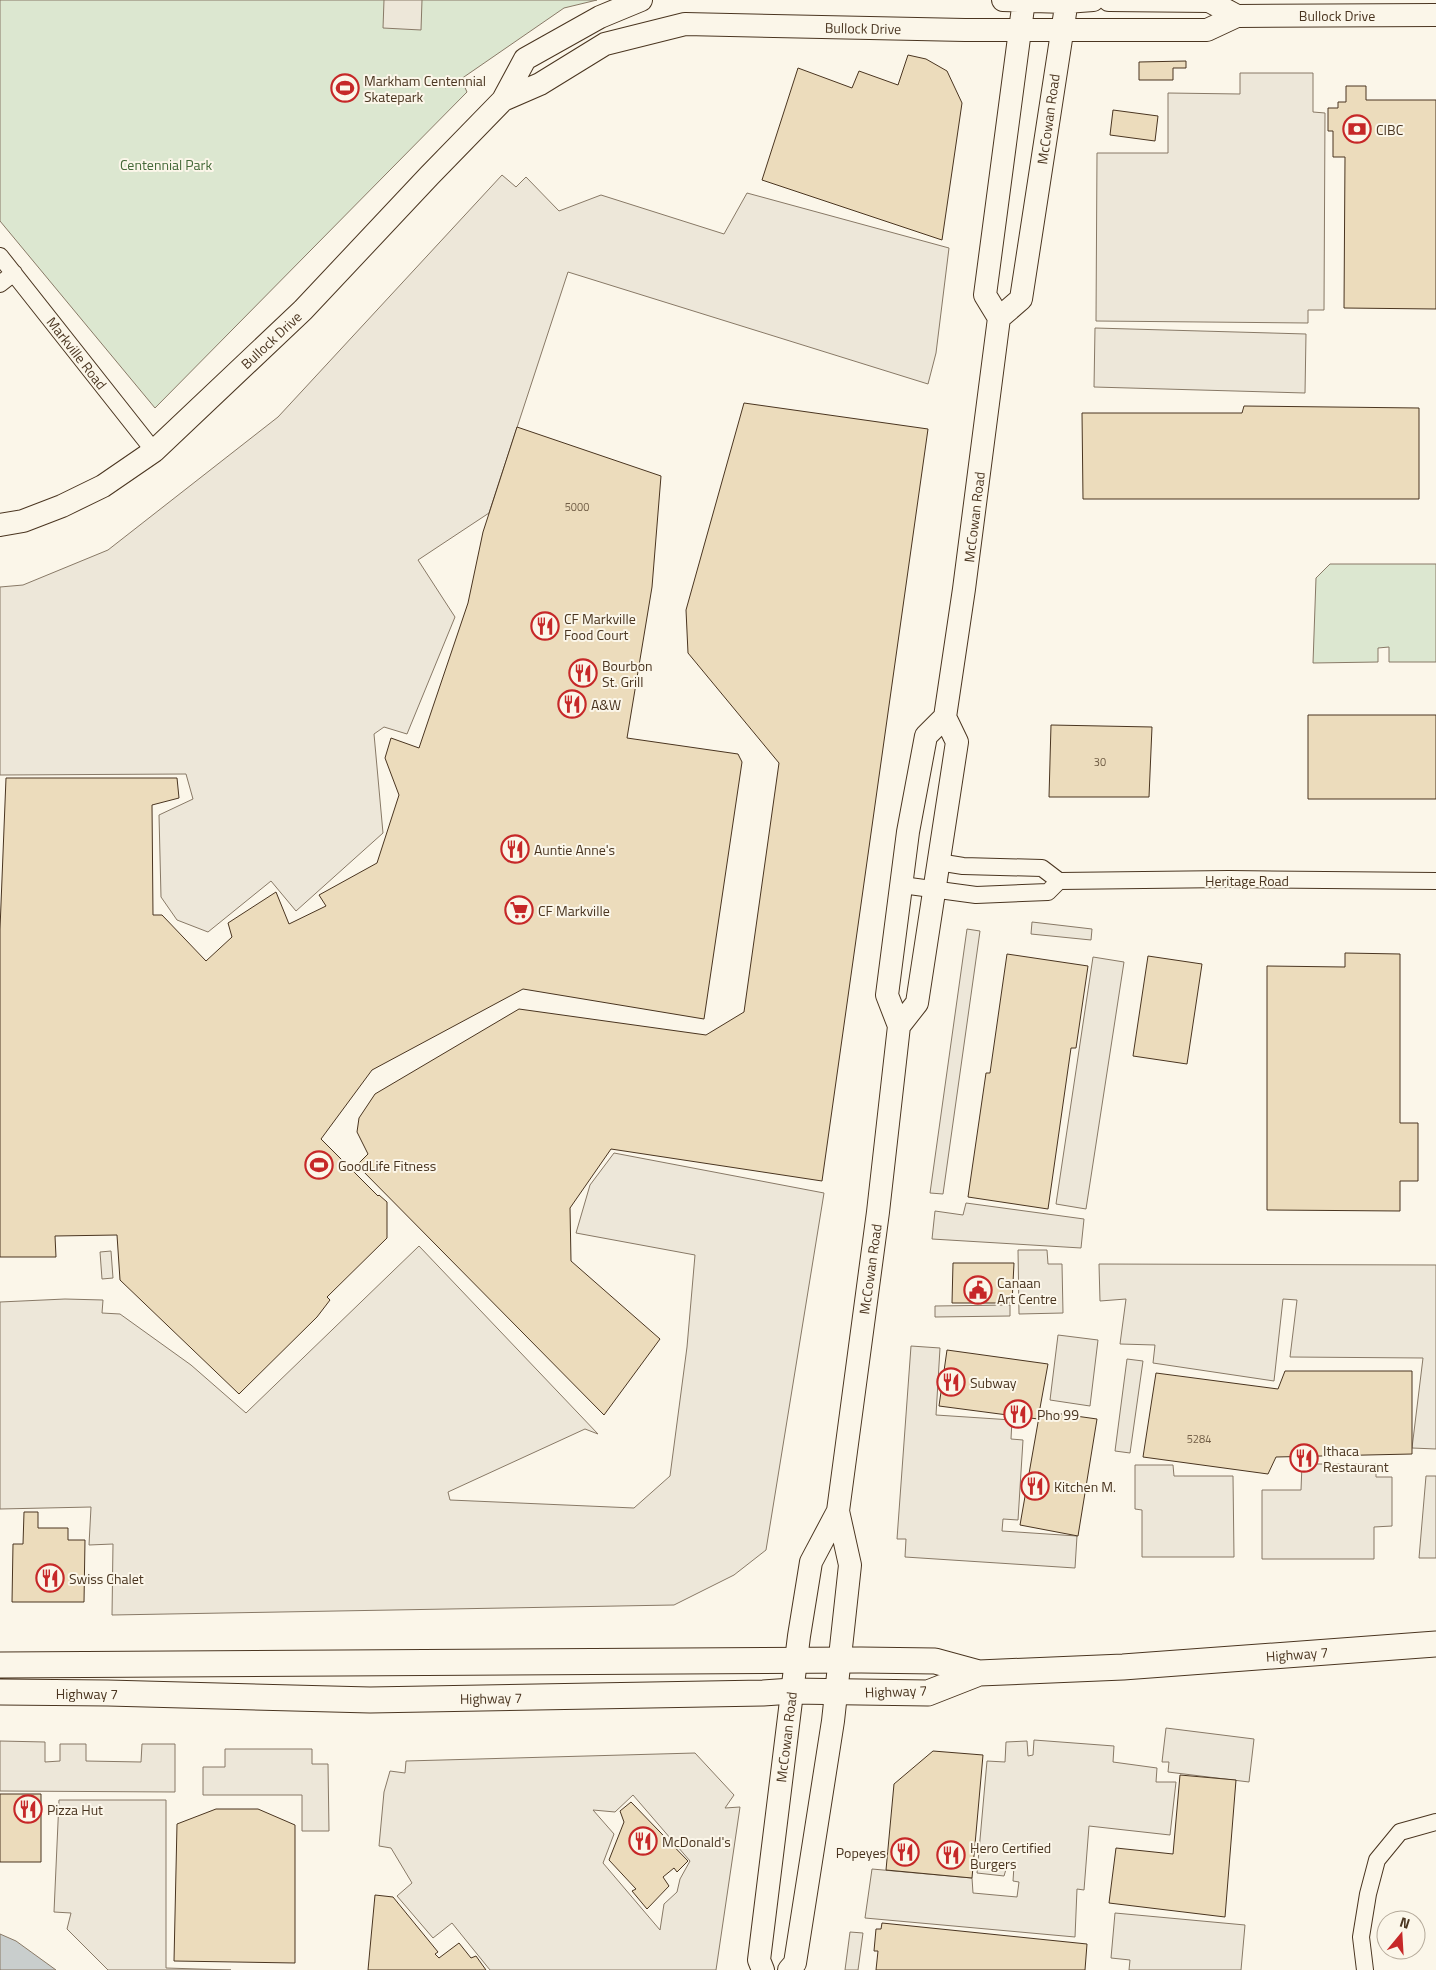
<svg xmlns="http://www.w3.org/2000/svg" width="1436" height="1970" font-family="'Titillium Web',sans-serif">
	<rect width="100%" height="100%" fill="#fbf6e9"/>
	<path fill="#dce7d0" stroke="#887966" d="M0,0H597L564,8L461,79L467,92L155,408L0,221Z
		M1330,564H1436V662H1389V647L1378,648V662L1313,663L1316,578Z"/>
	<path fill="#ede7d9" stroke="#887966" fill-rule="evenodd" d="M384,0H422L421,30L383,28Z
		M1240,73H1313V112L1325,113L1324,310H1308V323L1096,321L1097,153H1168V93L1240,94Z
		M502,175L516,187L526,177L559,211L601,195L724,234L747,193L949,248L936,353L928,384L568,272L489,513L418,560L455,617L407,734L384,727L374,734L383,833L296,911L271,881L208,932L177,920L161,897L159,815L193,799L186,774L0,775V587L23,585L108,550L278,417Z
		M1095,328L1306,334L1305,393L1094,387Z
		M1032,922L1092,929L1091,940L1031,934Z
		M967,929L980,931L943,1194L930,1193Z
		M1093,957L1124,962L1086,1209L1056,1204Z
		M614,1153L824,1193L766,1550L734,1575L674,1605L112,1615L113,1544L89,1545L91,1507L0,1509V1302L65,1299L103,1300L102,1313L120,1314L191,1365L246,1413L419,1246L598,1434L585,1429L448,1492L450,1500L634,1508L670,1476L687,1347L695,1255L576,1233L590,1185Z
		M966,1203L1084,1219L1081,1248L932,1239L935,1211L963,1215Z
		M1018,1250H1047L1048,1264H1062L1063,1313L1019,1314Z
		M111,1251L113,1278L102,1279L100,1252Z
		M1099,1264L1436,1265V1449L1412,1448L1423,1358L1290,1357L1297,1300L1283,1299L1274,1381L1153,1363L1155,1345L1120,1344L1126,1299L1100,1301Z
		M1010,1305V1316L935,1317V1306Z
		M1058,1335L1098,1340L1090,1406L1050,1400Z
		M911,1346L940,1348L936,1415L1012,1420L1011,1439L1023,1440L1018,1520L1003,1519L1002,1531L1077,1536L1075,1568L905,1557L906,1539H897Z
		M1127,1359L1143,1361L1130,1453L1115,1451Z
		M1302,1464H1376V1477H1392V1526L1374,1527V1559H1262V1490H1301Z
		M1135,1465H1173L1174,1476H1233L1234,1557H1142V1510L1135,1509Z
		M1426,1476H1436V1558H1419Z
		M1166,1728L1254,1739L1249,1782L1168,1772L1169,1762H1162Z
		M1034,1740L1114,1746L1113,1762L1157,1768L1156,1782H1176L1170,1835L1089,1826L1084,1890L1077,1889L1075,1937L865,1918L872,1869L972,1878L973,1893L1017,1897L1019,1882L1013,1881L1014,1866H1007L1004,1876L977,1873L987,1761L1005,1762L1006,1742L1027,1741L1028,1756L1033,1755Z
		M0,1741L45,1742V1762L60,1761V1744H86V1761L141,1762L142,1744H175V1792L0,1791Z
		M225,1749H312V1764H328L329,1831H302V1795H203V1767H225Z
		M695,1753L734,1795L725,1808L740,1807L716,1970H490L452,1923L433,1938L397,1896L412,1883L391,1848L379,1846L384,1792L390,1771L405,1773L406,1761ZM633,1795L690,1861L680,1879L677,1892L664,1904L660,1930L603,1863L614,1834L593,1810L615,1812Z
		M59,1800H166V1968L231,1970H108L67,1929L71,1913L54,1912Z
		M1115,1913L1245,1925L1241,1970H1129L1130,1960L1111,1958Z
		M850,1932L863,1933L858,1970H845Z"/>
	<path fill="#c9cecd" stroke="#887966" d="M0,1934L16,1941L56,1970H0Z"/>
	<path fill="#ecdcbc" stroke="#4a3520" d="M908,55L926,59L947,71L962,103L942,240L762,180L798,68L852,88L859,71L898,85Z
		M1186,61V68H1173V80H1139V62Z
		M1346,86H1366V100H1436V309L1344,308L1345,157H1333V131H1328V108H1338V102H1346Z
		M1113,110L1158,116L1155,141L1110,135Z
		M744,403L928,429L822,1181L611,1149L570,1208L571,1261L660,1339L604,1415L357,1165L368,1154L357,1132L359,1118L375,1094L519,1009L706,1035L744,1012L779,763L688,653L686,610Z
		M1244,406L1419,408V499H1083L1082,413H1242Z
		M517,427L661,476L652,587L627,738L738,754L742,762L704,1019L523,989L372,1070L321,1139L378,1196L379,1195L387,1202V1238L327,1297L330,1300L317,1317L239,1394L120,1280L117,1235L55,1236L56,1257H0V929L6,778H177L179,798L152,805L153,915H162L206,961L232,937L228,923L276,892L289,924L326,906L319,895L377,863L399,795L385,758L391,738L419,748L468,603L483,532Z
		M1308,715H1436V799H1308Z
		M1051,725L1152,727L1149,797H1049Z
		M1345,953L1400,954V1123H1418V1181H1400V1211L1267,1210V966L1345,967Z
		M1007,954L1088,966L1076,1048H1071L1048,1209L968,1197L986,1073H990Z
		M1148,956L1202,964L1187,1064L1133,1056Z
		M953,1263H1014L1012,1303H952Z
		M947,1350L1048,1364L1038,1419L939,1406Z
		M1285,1371H1412V1454L1276,1457L1268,1474L1143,1457L1156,1373L1278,1389Z
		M1040,1411L1097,1419L1078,1536L1020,1525Z
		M24,1512H38V1528H68V1540H85L84,1602H12L13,1544H23Z
		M933,1751L983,1755L972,1878L886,1870L894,1784Z
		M1180,1775L1236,1780L1225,1917L1109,1903L1116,1848L1173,1854Z
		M0,1794H41V1862H0Z
		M631,1802L688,1861L677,1872L674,1868L663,1877L669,1886L647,1909L632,1891L636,1889L609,1860L624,1822L620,1811Z
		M216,1809H258L295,1825V1963L174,1961L177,1824Z
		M375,1895L393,1897L438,1952L435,1954L439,1958L459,1943L471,1958L476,1956L486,1970H368Z
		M882,1923L1087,1944L1085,1970H876L878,1951H874L876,1929H881Z"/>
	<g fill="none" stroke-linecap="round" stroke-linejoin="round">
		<g stroke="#4a3520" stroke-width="18">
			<path id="street" d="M0,256L154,451
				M0,284L14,273
				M938,862L963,866L1042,868L1059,881L1229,879L1436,881
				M902,885L976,895L1048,892L1059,881
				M1365,1970L1361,1937L1368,1894L1377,1860L1400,1832L1436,1822"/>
		</g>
		<g stroke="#4a3520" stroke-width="24">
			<path id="secondary" d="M1003,0L1066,2L1093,0
				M1109,0L1209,1L1237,16
				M503,100L540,84L605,44L685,24L965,30H1207L1237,16L1436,15
				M999,318L1021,299L1067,0
				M0,525L23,521L62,506L103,486L154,451L303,310L429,176L503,100L525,59L600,17L641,0
				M899,1026L917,1003L957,742L945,717L964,589L999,318L985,295L1024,0
				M763,1970L759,1960L799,1636L811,1562L838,1511L878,1212L899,1026L887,995L908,832L926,736L945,717
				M789,1970L795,1963L833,1721L850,1565L838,1511"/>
		</g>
		<g stroke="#4a3520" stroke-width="27">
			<path id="primary" d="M0,1665L861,1660L935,1661L979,1673L1123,1667L1436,1644
				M0,1692L108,1693L370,1700L763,1693L792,1691L928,1693L979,1673"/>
		</g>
		<use href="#street" stroke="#fbf6e9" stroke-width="16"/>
		<use href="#secondary" stroke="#fbf6e9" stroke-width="22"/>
		<use href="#primary" stroke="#fbf6e9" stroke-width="25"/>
	</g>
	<defs>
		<g id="stadium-ring" transform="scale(1.4375)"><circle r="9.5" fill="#fbf6e9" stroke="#c62828" stroke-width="1.5"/><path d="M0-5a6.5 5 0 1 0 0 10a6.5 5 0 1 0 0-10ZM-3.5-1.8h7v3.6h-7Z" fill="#c62828"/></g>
		<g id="bank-ring" transform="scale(1.4375)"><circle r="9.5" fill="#fbf6e9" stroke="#c62828" stroke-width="1.5"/><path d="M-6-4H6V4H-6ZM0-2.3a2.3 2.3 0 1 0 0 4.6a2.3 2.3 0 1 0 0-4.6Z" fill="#c62828"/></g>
		<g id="restaurant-ring" transform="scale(1.4375)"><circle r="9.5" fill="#fbf6e9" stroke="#c62828" stroke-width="1.5"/><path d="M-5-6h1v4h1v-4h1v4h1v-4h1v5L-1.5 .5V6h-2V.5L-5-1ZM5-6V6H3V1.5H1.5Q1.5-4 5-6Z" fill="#c62828"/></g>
		<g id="supermarket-ring" transform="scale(1.4375)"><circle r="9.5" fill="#fbf6e9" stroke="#c62828" stroke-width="1.5"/><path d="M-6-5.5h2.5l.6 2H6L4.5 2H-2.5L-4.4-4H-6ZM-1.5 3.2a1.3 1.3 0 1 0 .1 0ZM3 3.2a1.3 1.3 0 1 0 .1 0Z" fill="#c62828"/></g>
		<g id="civic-ring" transform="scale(1.4375)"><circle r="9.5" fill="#fbf6e9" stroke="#c62828" stroke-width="1.5"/><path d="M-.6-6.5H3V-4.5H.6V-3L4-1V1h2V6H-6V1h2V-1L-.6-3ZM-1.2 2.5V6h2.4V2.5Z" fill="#c62828"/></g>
	</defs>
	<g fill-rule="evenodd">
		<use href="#stadium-ring" x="345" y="88"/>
		<use href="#bank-ring" x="1357" y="129"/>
		<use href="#restaurant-ring" x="545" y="626"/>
		<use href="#restaurant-ring" x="583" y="673"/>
		<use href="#restaurant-ring" x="572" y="704"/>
		<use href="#restaurant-ring" x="515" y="849"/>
		<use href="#supermarket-ring" x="519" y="910"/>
		<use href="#stadium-ring" x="319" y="1165"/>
		<use href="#civic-ring" x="978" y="1290"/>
		<use href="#restaurant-ring" x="951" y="1382"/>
		<use href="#restaurant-ring" x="1018" y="1414"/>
		<use href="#restaurant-ring" x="1304" y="1458"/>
		<use href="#restaurant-ring" x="1035" y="1486"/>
		<use href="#restaurant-ring" x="50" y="1578"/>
		<use href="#restaurant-ring" x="28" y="1809"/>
		<use href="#restaurant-ring" x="643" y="1841"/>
		<use href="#restaurant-ring" x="905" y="1852"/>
		<use href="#restaurant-ring" x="951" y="1855"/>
	</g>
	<g text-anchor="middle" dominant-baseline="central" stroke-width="4" stroke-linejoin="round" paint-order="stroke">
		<g font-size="11" fill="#725f47">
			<text x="577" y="507">5000</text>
			<text x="1100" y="762">30</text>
			<text x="1199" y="1439">5284</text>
		</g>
		<g font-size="14" fill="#4a3520" stroke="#fbf6e9">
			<text x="1337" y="15">Bullock Drive</text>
			<text transform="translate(863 28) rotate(1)">Bullock Drive</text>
			<text transform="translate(1048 119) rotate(-82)">McCowan Road</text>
			<text transform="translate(271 340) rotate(-43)">Bullock Drive</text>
			<text transform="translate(77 353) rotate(52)">Markville Road</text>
			<text transform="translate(974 517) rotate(-83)">McCowan Road</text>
			<text x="1247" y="880">Heritage Road</text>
			<text transform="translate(870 1269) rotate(-82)">McCowan Road</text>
			<text transform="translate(1297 1654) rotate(-4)">Highway 7</text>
			<text transform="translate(896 1691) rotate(-2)">Highway 7</text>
			<text x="87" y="1693">Highway 7</text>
			<text transform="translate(491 1698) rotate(-1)">Highway 7</text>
			<text transform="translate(786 1737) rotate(-83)">McCowan Road</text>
		</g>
		<g font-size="14" fill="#4a3520" stroke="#fbf6e9" text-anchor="start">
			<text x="364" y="80">Markham Centennial<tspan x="364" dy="16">Skatepark</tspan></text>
			<text x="1376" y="129">CIBC</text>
			<text x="564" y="618">CF Markville<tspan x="564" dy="16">Food Court</tspan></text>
			<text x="602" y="665">Bourbon<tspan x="602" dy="16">St. Grill</tspan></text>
			<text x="591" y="704">A&amp;W</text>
			<text x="534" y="849">Auntie Anne's</text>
			<text x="538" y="910">CF Markville</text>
			<text x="338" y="1165">GoodLife Fitness</text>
			<text x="997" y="1282">Canaan<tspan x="997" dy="16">Art Centre</tspan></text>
			<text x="970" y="1382">Subway</text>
			<text x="1037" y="1414">Pho 99</text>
			<text x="1323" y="1450">Ithaca<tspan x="1323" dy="16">Restaurant</tspan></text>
			<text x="1054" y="1486">Kitchen M.</text>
			<text x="69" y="1578">Swiss Chalet</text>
			<text x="47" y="1809">Pizza Hut</text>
			<text x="662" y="1841">McDonald's</text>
			<text x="970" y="1847">Hero Certified<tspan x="970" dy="16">Burgers</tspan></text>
			<text x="886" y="1852" text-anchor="end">Popeyes</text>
		</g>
		<g font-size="14" fill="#436837" stroke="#fbf6e9">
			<text x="166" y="164">Centennial Park</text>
		</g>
	</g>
	<g transform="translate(1401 1935) rotate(18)"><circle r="24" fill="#fbf6e9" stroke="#b4a999"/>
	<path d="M0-4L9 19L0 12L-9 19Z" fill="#c62828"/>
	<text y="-8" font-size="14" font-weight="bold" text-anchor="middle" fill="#4a3520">N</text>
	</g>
</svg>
